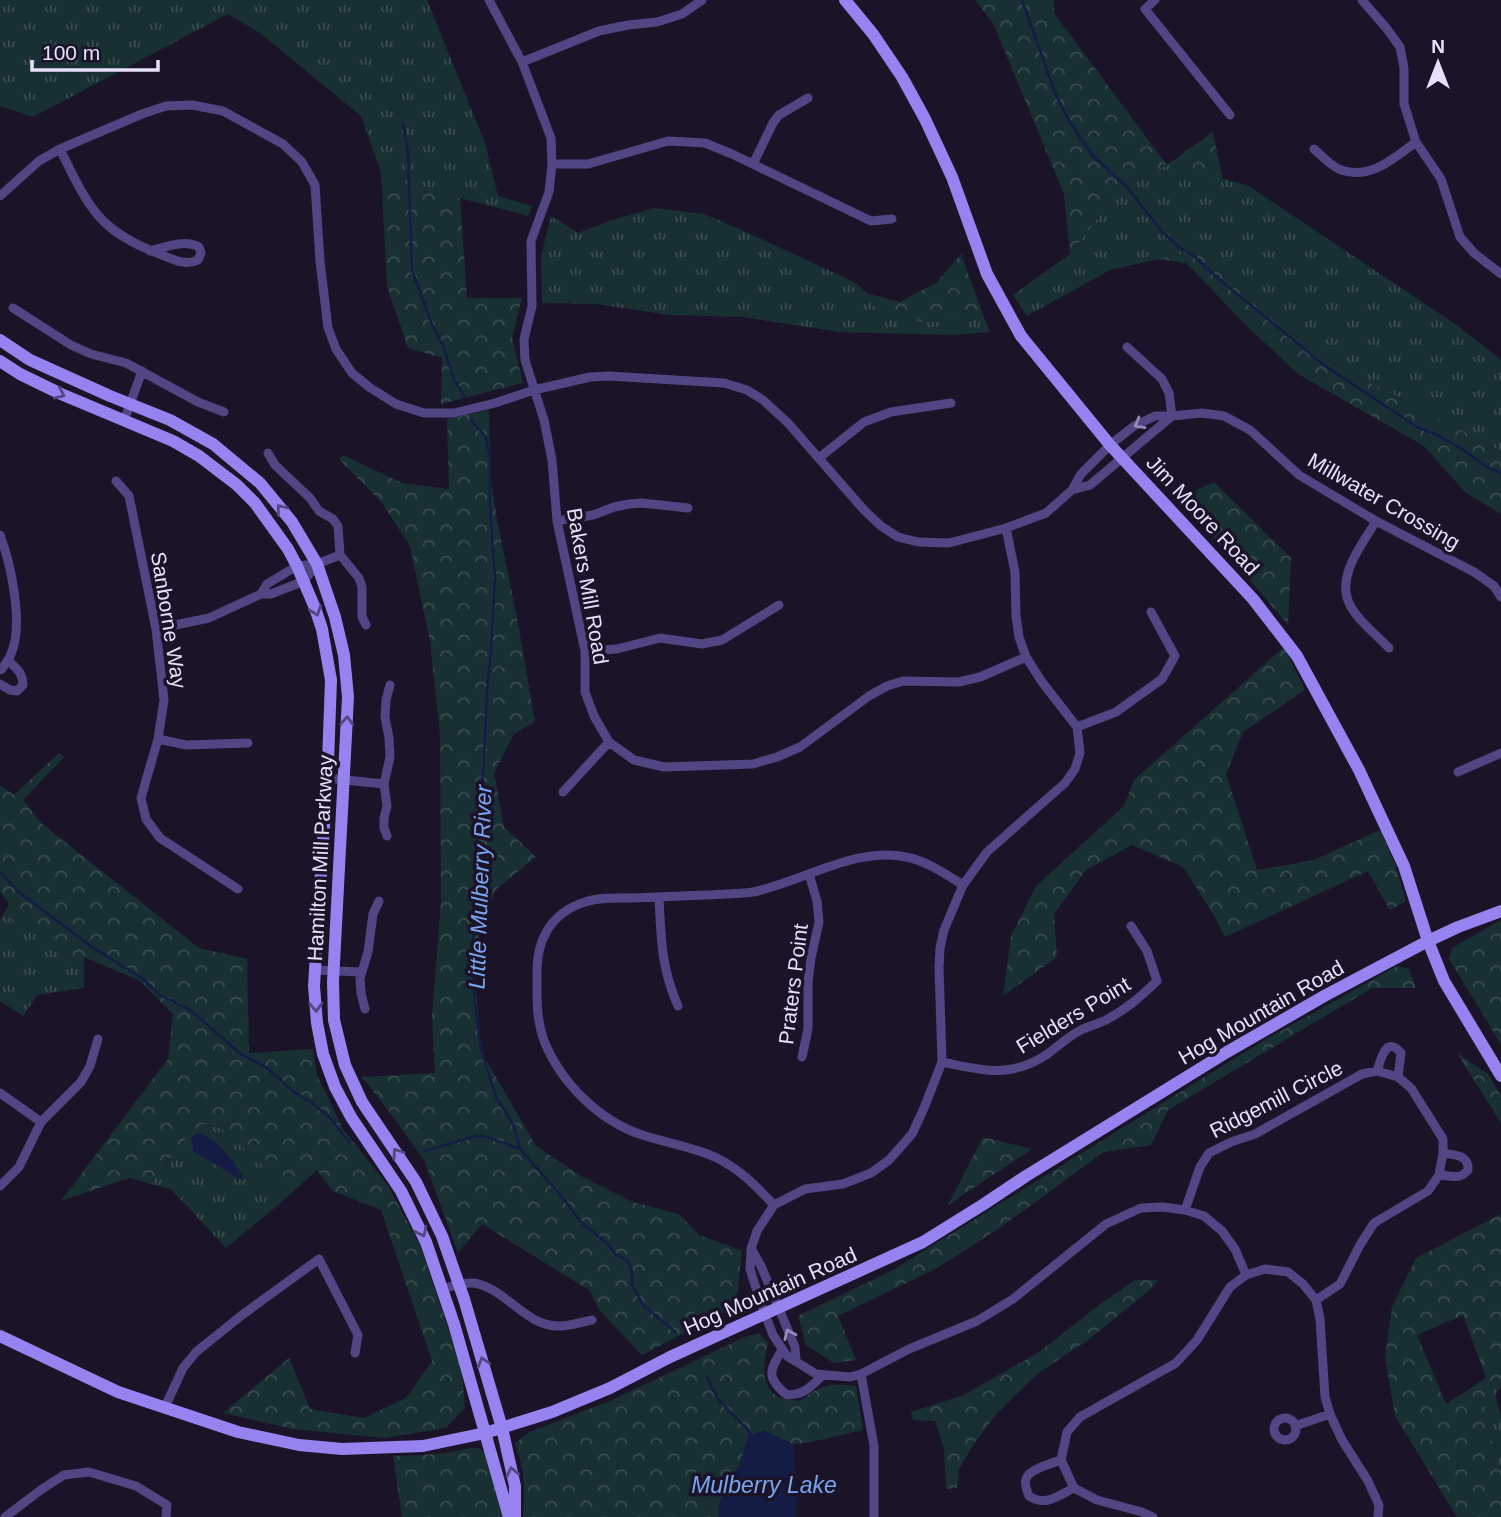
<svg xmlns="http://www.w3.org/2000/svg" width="1501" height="1517" font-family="Helvetica,sans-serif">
	<defs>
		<pattern id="grass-tufts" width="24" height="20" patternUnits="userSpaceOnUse" patternTransform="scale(1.75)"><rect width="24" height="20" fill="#182f33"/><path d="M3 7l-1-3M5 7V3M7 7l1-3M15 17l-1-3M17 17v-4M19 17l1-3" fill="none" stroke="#3a4d51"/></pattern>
		<pattern id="forest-crowns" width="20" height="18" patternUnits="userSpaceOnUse" patternTransform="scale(1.75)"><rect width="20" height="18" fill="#182f33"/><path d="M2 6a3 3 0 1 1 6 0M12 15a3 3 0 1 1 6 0" fill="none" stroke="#3a4d51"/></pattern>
	</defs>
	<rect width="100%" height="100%" fill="#1b1429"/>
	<path fill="url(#grass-tufts)" d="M0,0H427L485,143L498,196L532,206L528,216L460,198L381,172L361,116L260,33L228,14L33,117L0,106Z
		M1167,165L1247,185L1458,326L1501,360V451L1321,357L1195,251L1110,270L1027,316L1013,295L1070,254L1105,209L1117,189Z
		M654,208L704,214L746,232L854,282L869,294L879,315L928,322L984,317L990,332L953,335L839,332L743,317L669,315L597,304L542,303L541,256L551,216L578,233L615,219Z
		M3,915L52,942L84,970V988L37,995L23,1016L0,1001V920Z
		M200,1124L221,1128L266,1168L284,1200L226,1248L171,1189L151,1184L182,1143Z
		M1501,1379V1386L1495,1395L1501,1415V1471L1481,1407Z"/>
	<path fill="url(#forest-crowns)" fill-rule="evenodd" d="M975,0H1054V13L1167,165L1213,132L1223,180L1167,165L1117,189L1105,209L1070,254L1064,194L993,23Z
		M381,172L460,198L467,298H522L512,337L523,383L441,404L442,358L408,348L387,286Z
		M1195,251L1321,357L1501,451V514L1465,492L1424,446L1298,374L1248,327L1186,263L1158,259Z
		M961,254L984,317L928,322L878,315L869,294L900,302L937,282Z
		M489,410L491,480L497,520L517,617L535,722L514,734L494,773L504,827L536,857L495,890L479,936L475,983L482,1053L536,1146L581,1176L633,1202L679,1214L699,1235L742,1251L736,1306L642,1355L600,1311L589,1290L482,1224L458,1253L425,1162L388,1110L362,1077L435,1073L432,1017L441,901L440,735L430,641L410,546L382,503L339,459L343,455L402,483L449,489L447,419Z
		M1214,482L1291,558L1288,625L1179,498Z
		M1284,647L1305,690L1243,732L1226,774L1257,870L1314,860L1380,830L1395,864L1406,901L1390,910L1368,871L1225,937L1215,917L1183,867L1132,845L1085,871L1054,914L1057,957L1003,996L1011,936L1036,886L1124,806L1134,780Z
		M59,753L64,757L23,800L41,823L199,948L247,959L249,1053L313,1049L317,1075L343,1129L387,1184L420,1245L462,1369L465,1408L446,1428L385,1438L293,1429L223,1413L289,1358L310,1409L364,1418L406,1398L432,1361L381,1210L333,1191L317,1170L284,1200L266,1168L221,1128L201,1124L182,1143L151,1184L129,1178L61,1201L168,1059L173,1014L140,981L84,957V970L52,942L3,915L9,904L0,891V785L14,795Z
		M1501,920V1044L1449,959L1452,948Z
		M1397,966L1409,969L1416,988H1372L1168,1110L1151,1145L1104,1152L998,1229L937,1268L838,1316L856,1360L834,1363L806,1345L798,1316L893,1270L1261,1042Z
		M1457,1053L1488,1074L1501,1096V1123Z
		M983,1137L1032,1149L948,1205Z
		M1501,1214V1379L1481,1407L1501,1471V1517H1457L1395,1416L1385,1357L1392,1307L1416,1258ZM1463,1315L1486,1378L1446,1404L1417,1335Z
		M1135,1280H1158L1153,1287L1088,1340L1037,1374L998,1412L975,1442L959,1469L957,1488L946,1489L944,1448L935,1421L913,1420L911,1412L964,1395L1039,1352L1099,1305Z
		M759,1333L768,1343C764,1361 759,1384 777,1396C783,1400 792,1400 799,1401C823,1385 827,1382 856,1386L863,1430L807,1443L793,1444L764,1431L749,1436C746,1445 743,1455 740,1464C732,1482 717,1496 719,1517H523C525,1487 525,1472 515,1443L529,1432L610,1401L747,1336Z
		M470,1448H479L488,1454L508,1517H402L393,1456C420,1455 444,1455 470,1448Z"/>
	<path fill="#121c45" d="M197,1133C218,1139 231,1158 242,1175L243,1178L241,1180L193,1151L191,1138Z
		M764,1431L793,1444L797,1497L796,1517H719C717,1496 732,1482 740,1464C743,1455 746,1445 748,1436Z"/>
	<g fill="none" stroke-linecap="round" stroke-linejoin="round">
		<path stroke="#121c45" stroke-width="2.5" d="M1022,0L1055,93L1068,119L1092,155L1127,187L1162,232L1179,247L1194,256L1214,275L1324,365L1417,427L1439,436L1462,449L1487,467L1501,473
			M403,124L408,152L412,270L431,322L444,348L454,380L465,397
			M471,420L486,437L490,459V506L495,578L491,650L487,690L484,762L478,825L472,961L475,1004L481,1049L496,1097L514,1126L520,1149L557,1191L582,1223L610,1246L615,1254L628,1261L632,1272V1285L643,1305L675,1332
			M0,872L19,892L89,945L143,979L160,995L190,1010L241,1054L267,1068L294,1092L311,1102L331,1119L349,1142
			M424,1151L476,1136L487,1137L520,1149
			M707,1377L717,1398L748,1430L751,1435"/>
		<path stroke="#514583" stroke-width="9" d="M489,0L522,62L551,138L552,164L549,192L531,241L532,306L524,339L525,360L544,420L552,460L557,521L585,651V692L594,716L609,742L634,760L664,767L753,764L777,757L800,747L869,696L887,686L903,681L959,682L980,677L1026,657
			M1155,0L1145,9L1230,115
			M1362,0L1387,29L1400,47L1404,68V104L1416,142L1441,179L1460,237L1474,253L1501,274
			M522,62L599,31L628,25L657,22L682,14L702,0
			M60,149C89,208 98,231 162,255C174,260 186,266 198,260L201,253L199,247C184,239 165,247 150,251
			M1314,149C1322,156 1331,166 1341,170C1371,180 1394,158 1416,142
			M552,164H588L668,141L705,143L732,154L871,221L892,219
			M753,164L773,123L779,115L808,98
			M0,196L39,161L60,149L142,114L166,106L192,105L223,111L283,144L302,162L315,185L320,261L328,328L336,349L352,373L369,387L396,404L424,413H454L495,403L534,390L590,377L609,376L724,383L747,390L763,400L788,423L864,510L881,526L898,537L918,542L949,543L1006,528L1046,513L1072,490L1081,474L1110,445L1134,426L1155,416H1172L1202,413L1224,416L1250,430L1299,475L1376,521L1474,572L1494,586L1501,597
			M13,308L71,345L91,354L126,363L198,402L224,412
			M1127,347L1162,379L1169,393L1172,416
			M124,421L142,371
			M268,453L275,465L310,498L319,511L333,519L338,526L340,555L359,578L362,587V617L366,625
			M819,458L864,422L891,412L951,403
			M116,481L129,496L156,629L164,700L158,739L141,798L146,819L160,838L238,889
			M1072,490L1090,485L1172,416
			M557,521L593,515L614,507L629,504L642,503L688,508
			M1376,521C1362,545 1334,578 1351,607C1360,623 1377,635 1389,648
			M1006,528L1015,572L1016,616L1019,637L1026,657L1042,682L1077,727L1080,753L1075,769L1065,783L987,852L963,885L944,930L940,948L939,967L942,1062L924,1108L912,1134L889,1160L871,1173L843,1184L805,1189L774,1205L757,1231L751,1249L750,1269L760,1301L773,1335L787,1356L816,1374L850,1377L861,1374L909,1349L977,1321L1013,1299L1106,1224L1141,1208L1163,1207L1185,1210L1204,1216L1222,1231L1235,1249L1246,1275
			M0,535C11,564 24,625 11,654C9,659 5,664 2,669L0,670
			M317,564L304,581L271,594H261L267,584L297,566Z
			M317,564L340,555
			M156,629L209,618L261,594
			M585,651L617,649L660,638L702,644L722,640L779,605
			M0,684L10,690L17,691L23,685C23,673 16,668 8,660
			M1077,727L1116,712L1162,679L1175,656L1151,612
			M158,739L186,745L248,743
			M1458,772L1501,753
			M327,778L384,784
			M563,792L609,742
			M387,836L384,828V818L387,806L384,784L390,757L389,738L385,717L386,700L390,685
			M659,897C661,937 661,968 678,1006
			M316,970L361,972
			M365,1009L361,993L360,978L368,952L373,914L379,901
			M802,1057L808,1029V982L811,958L819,922L817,901L809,874
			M942,1062C982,1070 1009,1079 1046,1055C1057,1047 1069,1036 1081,1030C1089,1026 1098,1024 1106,1020C1127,1009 1140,997 1157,981L1147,951L1131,926
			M1377,1071C1381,1059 1386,1035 1401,1053L1398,1077
			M0,1093L41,1122
			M1439,1175C1451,1176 1460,1180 1468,1170C1469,1155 1455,1155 1443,1153
			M0,1186L19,1167L41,1122L81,1082L90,1066L98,1039
			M774,1205C755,1185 742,1171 717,1158C697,1148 664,1142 642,1135C600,1121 562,1084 545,1043C536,1021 537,998 537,975C536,941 550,913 585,902C599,897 617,898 632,898C657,897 681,896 706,895C722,894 738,894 753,892C802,882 856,846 906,857C927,861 945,874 963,885
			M1185,1210L1200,1167L1209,1153L1231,1142L1255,1134L1362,1074L1377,1071L1398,1077L1411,1088L1443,1139V1153L1439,1175L1428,1191L1374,1223L1360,1245L1340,1284L1316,1300
			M752,1250L761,1266L795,1347L796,1361
			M442,1289C452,1286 464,1282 474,1283C506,1288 525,1327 560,1326C571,1326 582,1322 592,1320
			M782,1350C769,1371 766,1378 787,1395C805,1395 811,1386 823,1375
			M861,1374L874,1446V1517
			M164,1409L183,1368L196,1352L242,1315L319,1259L358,1335L355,1353
			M1274 1429a11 11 0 1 1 22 0a11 11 0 1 1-22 0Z
			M1295,1426L1330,1414
			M1061,1460C1052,1463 1028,1470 1026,1479C1024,1484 1027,1491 1029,1496C1046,1507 1057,1496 1074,1488
			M5,1517L42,1489L64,1475L89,1472L136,1486L167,1505L166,1517
			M1153,1517L1142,1512L1097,1500L1074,1488L1061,1460L1067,1432L1080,1417L1176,1363L1197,1340L1230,1287L1246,1275L1265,1269L1288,1272L1303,1284L1316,1300L1320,1319L1325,1397L1330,1414L1342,1440L1368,1481L1379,1505L1378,1517"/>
		<path stroke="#9783f0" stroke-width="12" d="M845,0L873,34L902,77L925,119L952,177L987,274L1021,336L1110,445L1253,599L1297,656L1359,770L1404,866L1428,941L1444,981L1501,1076
			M0,340L30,360L110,396L170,420L213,444L260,483L292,522L317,564L335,617L344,655L348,697L333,982L334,1020L345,1065L362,1102L416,1182L442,1236L464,1299L502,1428L515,1486V1517
			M0,361L20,374L61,394L173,441L199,456L237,485L255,503L288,549L297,566L315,608L322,629L331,680L328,762L314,986L317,1023L323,1054L335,1087L351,1117L401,1191L426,1242L454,1324L509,1517
			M0,1336L118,1392L238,1432L299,1445L342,1449L423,1446L485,1433L552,1412L610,1388L670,1357L923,1242L984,1204L1026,1176L1227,1052L1326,995L1428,941L1458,927L1501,911"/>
	</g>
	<defs><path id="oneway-chevron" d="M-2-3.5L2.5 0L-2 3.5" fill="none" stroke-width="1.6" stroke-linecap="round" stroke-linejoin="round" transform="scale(1.75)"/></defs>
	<g stroke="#534683">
		<use href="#oneway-chevron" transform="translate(60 394) rotate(25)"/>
		<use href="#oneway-chevron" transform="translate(281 509) rotate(-128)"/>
		<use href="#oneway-chevron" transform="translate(316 611) rotate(70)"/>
		<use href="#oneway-chevron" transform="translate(347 721) rotate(-87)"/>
		<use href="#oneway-chevron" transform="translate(316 1007) rotate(87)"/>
		<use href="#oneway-chevron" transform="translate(397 1153) rotate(-124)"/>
		<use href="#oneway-chevron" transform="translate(422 1232) rotate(64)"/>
		<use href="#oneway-chevron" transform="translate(483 1362) rotate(-107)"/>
		<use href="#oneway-chevron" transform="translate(512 1472) rotate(-102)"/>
	</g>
	<g stroke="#958bb9">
		<use href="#oneway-chevron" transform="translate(1139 424) rotate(150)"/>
		<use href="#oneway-chevron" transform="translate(789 1334) rotate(-114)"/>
	</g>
	<g text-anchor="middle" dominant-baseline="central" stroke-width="7" stroke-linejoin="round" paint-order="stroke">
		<g font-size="21" fill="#e8e0fb" stroke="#1b1429">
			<text transform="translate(1384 501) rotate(30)">Millwater Crossing</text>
			<text transform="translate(1203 515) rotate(47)">Jim Moore Road</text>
			<text transform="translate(588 586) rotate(80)">Bakers Mill Road</text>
			<text transform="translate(169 620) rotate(81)">Sanborne Way</text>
			<text transform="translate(320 858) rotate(-87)">Hamilton Mill Parkway</text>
			<text transform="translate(793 984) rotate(-83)">Praters Point</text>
			<text transform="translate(1261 1012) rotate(-30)">Hog Mountain Road</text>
			<text transform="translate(1073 1015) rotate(-31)">Fielders Point</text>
			<text transform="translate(1276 1099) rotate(-27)">Ridgemill Circle</text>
			<text transform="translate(770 1291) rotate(-24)">Hog Mountain Road</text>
		</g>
		<g font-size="23" font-style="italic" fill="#7aa6ef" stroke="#1b1429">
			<text transform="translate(480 887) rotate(-88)">Little Mulberry River</text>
			<text x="764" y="1485">Mulberry Lake</text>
		</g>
	</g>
	<g transform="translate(1438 63)" stroke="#1b1429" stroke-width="5" paint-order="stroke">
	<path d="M0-5L12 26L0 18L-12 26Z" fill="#e8e0fb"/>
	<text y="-10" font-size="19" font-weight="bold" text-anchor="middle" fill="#e8e0fb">N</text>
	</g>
	<path d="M32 60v10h126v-10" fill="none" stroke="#e8e0fb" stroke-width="3.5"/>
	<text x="42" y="60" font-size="21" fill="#e8e0fb" stroke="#1b1429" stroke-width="5" paint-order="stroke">100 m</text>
</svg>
